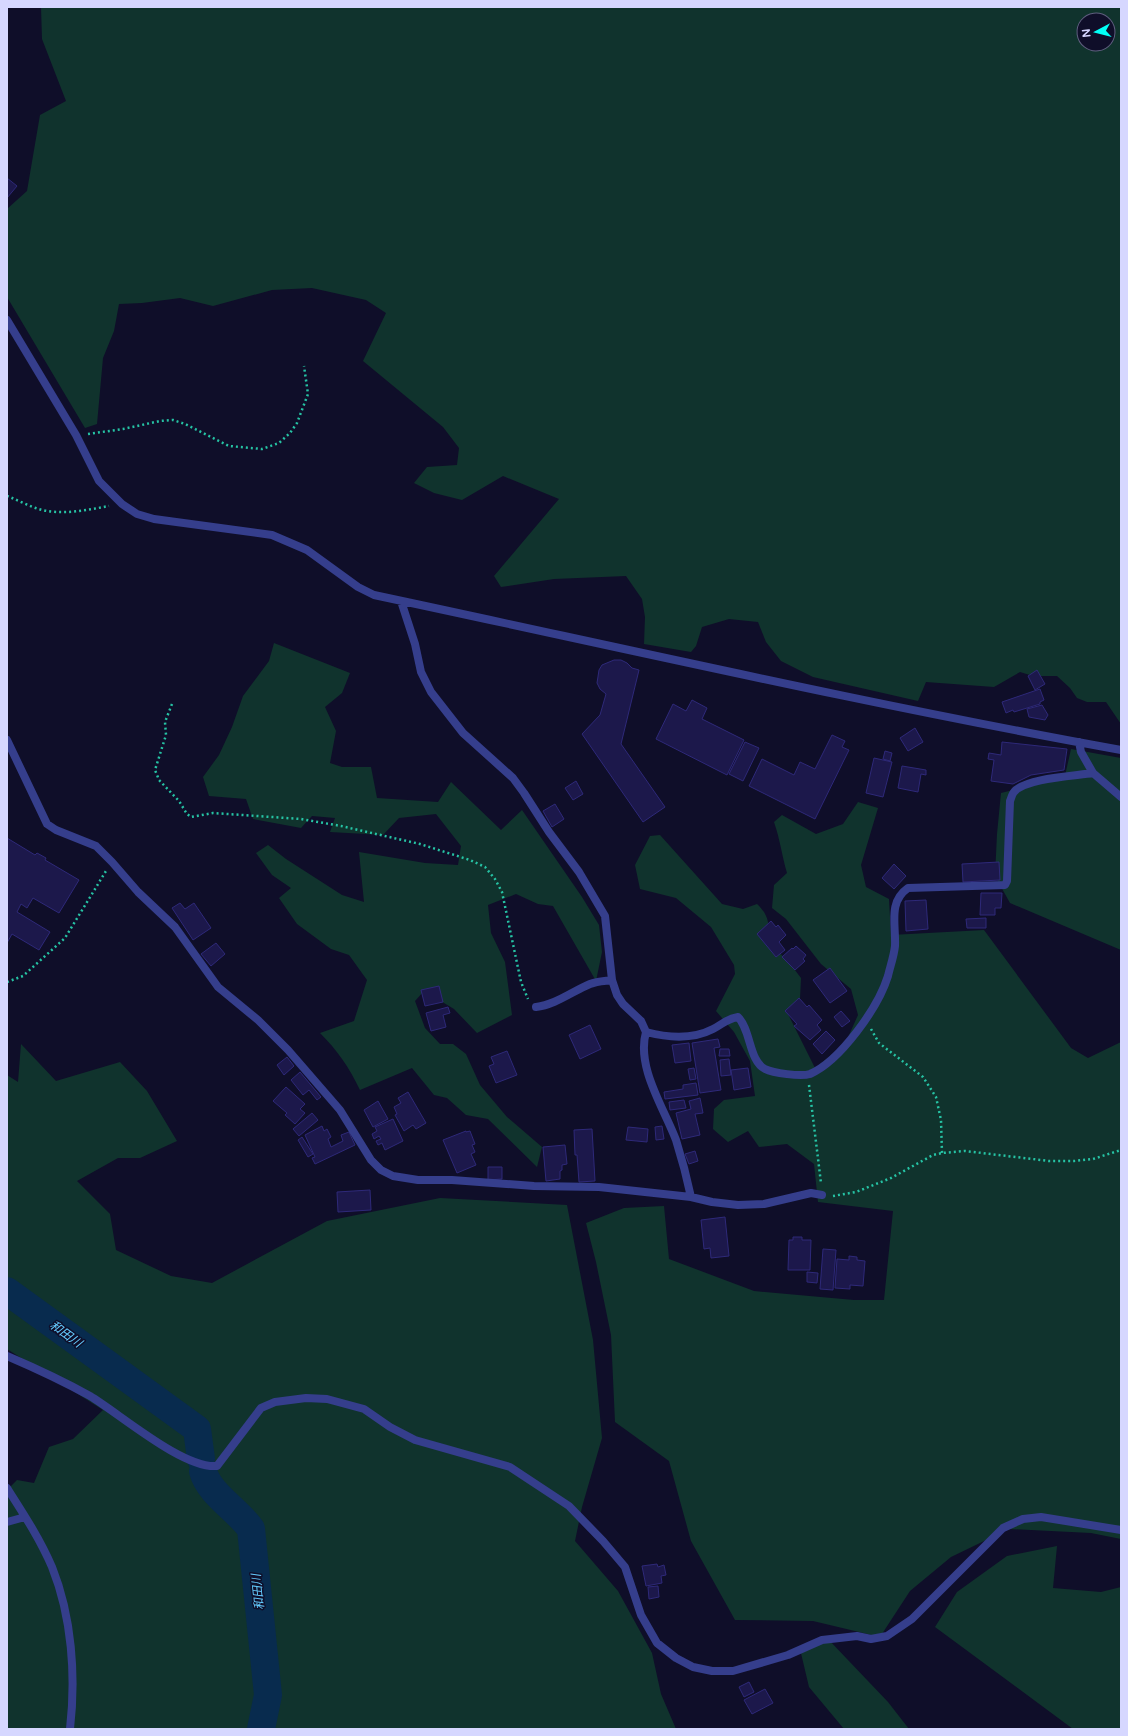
<svg xmlns="http://www.w3.org/2000/svg" width="1128" height="1736" font-family="'Varela Round','Noto Sans JP',sans-serif">
	<rect width="100%" height="100%" fill="#0f0e29"/>
	<path fill="#10332d" fill-rule="evenodd" d="M41,7H1121V724L1106,702H1087L1077,698L1070,688L1057,676H1033L1020,672L994,687L926,682L918,701L813,677L781,661L766,642L758,622L729,619L702,627L696,646L691,652L644,644L645,617L642,599L626,576L554,579L501,587L494,576L559,499L503,476L462,500L434,493L414,483L427,467L457,465L459,448L443,427L363,361L386,313L366,300L312,288L272,290L213,306L180,298L142,303L119,304L114,331L103,358L97,424L85,428L7,297V209L27,191L40,115L66,101L42,39ZM1084,20H1108V44H1084Z
		M274,643L350,673L342,693L325,707L336,731L330,763L342,767H371L377,798L438,802L451,782L501,830L522,810L582,897L599,925L602,952L596,981L553,906L538,904L516,894L488,905L491,933L505,962L512,1015L477,1033L454,1009L424,991L415,1001L425,1028L440,1044H453L466,1054L480,1085L507,1117L542,1147L537,1167L488,1119L466,1115L447,1098L434,1095L412,1068L360,1090C349,1067 337,1050 320,1033L354,1021L367,980L349,955L331,949L297,924L279,898L291,888L272,875L256,853L268,845L286,859L342,895L364,902L359,852L425,863L458,865L461,846L436,814L399,818L383,835L330,832L335,818L312,816L301,828L253,819L246,799L209,796L203,777L219,755L232,727L243,696L269,661Z
		M1071,749L1121,758V950L1010,903L995,876L997,834L1001,793L1036,784L1064,780Z
		M858,802L878,808L861,865L866,887L889,899L891,935L984,930L1071,1048L1088,1058L1121,1042V1539L1091,1533L1009,1529L951,1557L910,1591L880,1637L813,1621L735,1620L691,1541L669,1461L615,1422L611,1335L596,1262L586,1223L624,1208L664,1206L669,1259L754,1291L854,1300H884L893,1211L818,1202L814,1164L787,1144L759,1147L748,1131L728,1142L713,1129L714,1109L724,1100L755,1096L750,1061L734,1032L716,1011L735,974L734,965L711,927L676,898L640,889L635,865L650,836L660,835L722,904L743,909L757,904C770,916 769,926 769,943L788,961L801,978L800,999L787,1012L815,1068L845,1044L858,1015L851,989L821,964L786,919L772,908L774,885L787,873C782,856 780,839 774,822L782,815L816,834L843,824Z
		M21,1044L56,1081L120,1062L147,1091L177,1141L140,1158H118L77,1181L110,1214L116,1250L171,1276L212,1283L327,1221L440,1198L567,1205L593,1340L602,1438L582,1507L575,1541L618,1591L652,1653L661,1694L676,1729H7V1490L17,1480L34,1483L49,1447L73,1439L103,1410L7,1349V1075L18,1082Z
		M1057,1546L1053,1588L1101,1592L1121,1587V1729H1073L935,1627L957,1592L1007,1556Z
		M827,1638L888,1702L909,1729H844L809,1687L800,1649Z"/>
	<g fill="none" stroke-linecap="round" stroke-linejoin="round">
		<path stroke="#082b4e" stroke-width="28" d="M7,1291L197,1429L201,1459
			M203,1471C209,1494 238,1510 251,1529L268,1695L261,1729"/>
	</g>
	<path fill="#1c184b" stroke="#2e2979" d="M7,178L17,186L7,198Z
		M614,660H621L627,663L632,668L639,670L621,744L665,807L643,822L582,734L600,715L606,694L600,689L597,683L599,670L602,665Z
		M1037,670L1045,684L1035,690L1028,676Z
		M1040,689L1044,700L1040,702V704L1014,712L1013,710L1006,713L1002,702Z
		M692,700L707,708L702,719L744,740L727,775L656,739L673,704L686,711Z
		M1042,705L1048,715L1045,720L1029,717L1027,709Z
		M915,728L923,742L908,751L900,738Z
		M832,735L845,741L842,747L849,750L815,819L749,786L762,759L794,775L800,762L815,769Z
		M745,742L759,748L743,781L729,774Z
		M1002,742L1067,749L1064,770L1031,775L1013,784L991,781L994,760L988,759L989,753L1001,755Z
		M885,751L892,753L890,761L883,759Z
		M874,758L892,762L883,797L866,793Z
		M902,766L926,770V775L921,774L918,792L898,788Z
		M576,781L583,794L573,800L565,788Z
		M555,804L564,819L552,827L543,811Z
		M7,838L35,855L37,853L46,858L45,860L79,880L59,913L33,898L27,908L21,904L17,912L50,932L39,950L12,934L7,943Z
		M999,862L1000,880L963,882L962,864Z
		M894,864L906,876L894,889L882,878Z
		M981,893H1002L1001,908H995V915H980Z
		M926,900L928,929L906,931L905,901Z
		M180,903L185,909L194,903L211,928L193,940L172,908Z
		M986,918V928H967L966,919Z
		M771,921L776,927L778,925L786,935L779,942L785,950L776,957L757,934Z
		M216,943L225,954L211,966L201,954Z
		M796,946L806,955L803,959L805,961L795,970L782,957L792,948L793,949Z
		M830,968L847,991L830,1003L813,980Z
		M439,986L443,1002L425,1006L421,990Z
		M799,998L807,1007L809,1005L822,1020L817,1025L821,1030L810,1040L794,1026L797,1024L785,1011Z
		M448,1007L450,1013L443,1015L446,1027L431,1031L426,1013Z
		M841,1011L850,1021L842,1027L834,1017Z
		M590,1025L601,1049L580,1059L569,1035Z
		M826,1031L835,1040L822,1054L813,1044Z
		M718,1039L720,1047L714,1048L721,1090L700,1093L692,1043Z
		M689,1043L691,1061L675,1063L672,1045Z
		M720,1049H729L730,1056H719Z
		M507,1051L517,1075L496,1083L489,1066L494,1064L491,1057Z
		M287,1057L294,1066L284,1075L277,1065Z
		M729,1059L731,1075L721,1076L720,1060Z
		M694,1068L696,1079L690,1080L688,1069Z
		M748,1068L751,1087L734,1090L731,1070Z
		M300,1072L321,1097L317,1100L309,1090L303,1095L291,1080Z
		M696,1083L698,1095L665,1099L664,1092L683,1089V1085Z
		M286,1087L305,1104L300,1109L305,1113L295,1124L285,1115L287,1113L273,1101Z
		M408,1092L426,1123L416,1129L413,1125L404,1131L395,1115L397,1114L394,1107L401,1103L398,1098Z
		M700,1098L703,1113L695,1114L700,1135L682,1139L676,1113L691,1109L689,1101Z
		M684,1100L686,1108L670,1110L669,1102Z
		M378,1101L388,1119L373,1127L364,1110Z
		M312,1113L318,1120L299,1136L293,1129Z
		M393,1119L403,1141L385,1150L382,1143L378,1145L376,1141L381,1139L379,1136L374,1139L372,1134L377,1131L375,1127Z
		M322,1126L324,1131L327,1129L331,1137L328,1139L331,1147L343,1141L341,1135L349,1132L355,1145L315,1164L312,1158L315,1157L305,1135Z
		M662,1126L664,1139L656,1140L655,1127Z
		M628,1127L648,1129L647,1142L626,1140Z
		M592,1129L595,1181L579,1182L577,1155H575L574,1130Z
		M466,1131V1132L470,1131L475,1144L472,1145L475,1152L471,1154L476,1165L457,1173L443,1140Z
		M302,1137L313,1154L308,1157L298,1140Z
		M565,1145L567,1164L562,1165V1170L560,1171V1179L546,1181L543,1147Z
		M695,1151L698,1161L689,1164L685,1154Z
		M488,1167H502V1179L488,1180Z
		M370,1190L371,1210L338,1212L337,1192Z
		M725,1217L729,1256L711,1258L710,1248L704,1249L701,1220Z
		M793,1237H802V1240H811L810,1270H788L789,1240H793Z
		M823,1249L836,1250L833,1290L820,1289Z
		M849,1256L857,1257V1260L865,1261L863,1286L850,1285V1289L835,1288L837,1259L849,1260Z
		M807,1272L818,1273L817,1283L807,1282Z
		M657,1564L658,1567L664,1565L666,1575L661,1576L662,1583L646,1586L642,1566Z
		M658,1586L659,1597L649,1599L648,1587Z
		M749,1682L754,1692L744,1697L739,1687Z
		M765,1689L773,1703L752,1714L744,1700Z"/>
	<g fill="none" stroke-linecap="round" stroke-linejoin="round">
		<path stroke="#26c3a4" stroke-width="2.5" stroke-dasharray="2 3" stroke-linecap="butt" d="M88,434L123,429L160,421L173,420L185,424L229,446L262,449L279,443L290,433L297,423L308,394L304,366
			M7,496C18,500 30,507 42,510C64,515 87,510 109,506
			M172,704L165,722L166,735L155,770L159,780L179,801L187,814L191,817L213,813L301,819L341,826L420,844L470,860L485,867L495,879L502,892L521,982L528,999
			M7,982L23,976L65,938L106,871
			M871,1029L879,1043L923,1077L936,1097L941,1120L942,1153
			M809,1085L821,1183
			M833,1196L856,1192L891,1178L933,1155L942,1153L965,1151L1049,1161H1074L1093,1159L1121,1150"/>
		<path stroke="#353e8c" stroke-width="8" d="M7,320L76,435L99,481L122,504L137,514L154,519L272,535L307,550L358,587L374,595C623,648 871,705 1121,750
			M401,601L415,644L421,672L431,692L463,733L513,778L524,793L549,832L579,872L605,916L612,980L617,995L623,1004L641,1021L646,1032C636,1067 664,1108 676,1140C682,1159 687,1178 691,1197L712,1202L738,1205L764,1204L811,1193L822,1195
			M7,740L47,824L56,830L96,846L112,862L138,892L175,927L218,987L258,1020L288,1050L340,1110L371,1160L381,1170L393,1176L418,1180H452L534,1186L599,1187L691,1197
			M1079,742L1081,752L1093,773
			M536,1007C555,1005 573,991 590,984C597,981 605,981 612,980
			M646,1032C669,1038 692,1040 713,1029C723,1024 726,1019 738,1017C751,1030 749,1061 765,1069C773,1073 801,1077 810,1074C840,1061 878,1008 888,976C890,967 894,956 895,946C896,924 888,902 908,888L1005,885L1007,881L1010,801C1011,799 1012,794 1014,792C1025,778 1075,776 1093,773L1121,797
			M7,1356C35,1368 63,1381 90,1396C120,1414 183,1469 217,1466L261,1408L275,1402L306,1398L327,1399L364,1409L390,1427L415,1440L510,1467L569,1506L603,1541L625,1567L641,1615L657,1643L676,1658L693,1667L712,1671H733L788,1655L822,1640L857,1636L871,1639L887,1636L912,1619L1003,1528L1023,1519L1041,1517L1121,1530
			M7,1488C23,1513 40,1539 52,1567C72,1617 76,1676 70,1729
			M7,1522L25,1517"/>
	</g>
	<g text-anchor="middle" dominant-baseline="central" stroke-width="3" stroke-linejoin="round" paint-order="stroke">
		<g font-size="12" font-style="italic" fill="#64ccff" stroke="#0f0e29">
			<text transform="translate(66 1334) rotate(36)">和田川</text>
			<text transform="translate(258 1592) rotate(-96)">和田川</text>
		</g>
	</g>
	<rect width="1128" height="1736" fill="none" stroke="#d6d7ff" stroke-width="16"/>
	<g transform="translate(1096 32) rotate(263)"><circle r="19" fill="#0f0e29" stroke="#5f5e7f"/>
	<path d="M0-3L7 15L0 10L-7 15Z" fill="#02fff6"/>
	<text y="-6" font-size="11" font-weight="bold" text-anchor="middle" fill="#d6d7ff">N</text>
	</g>
</svg>
